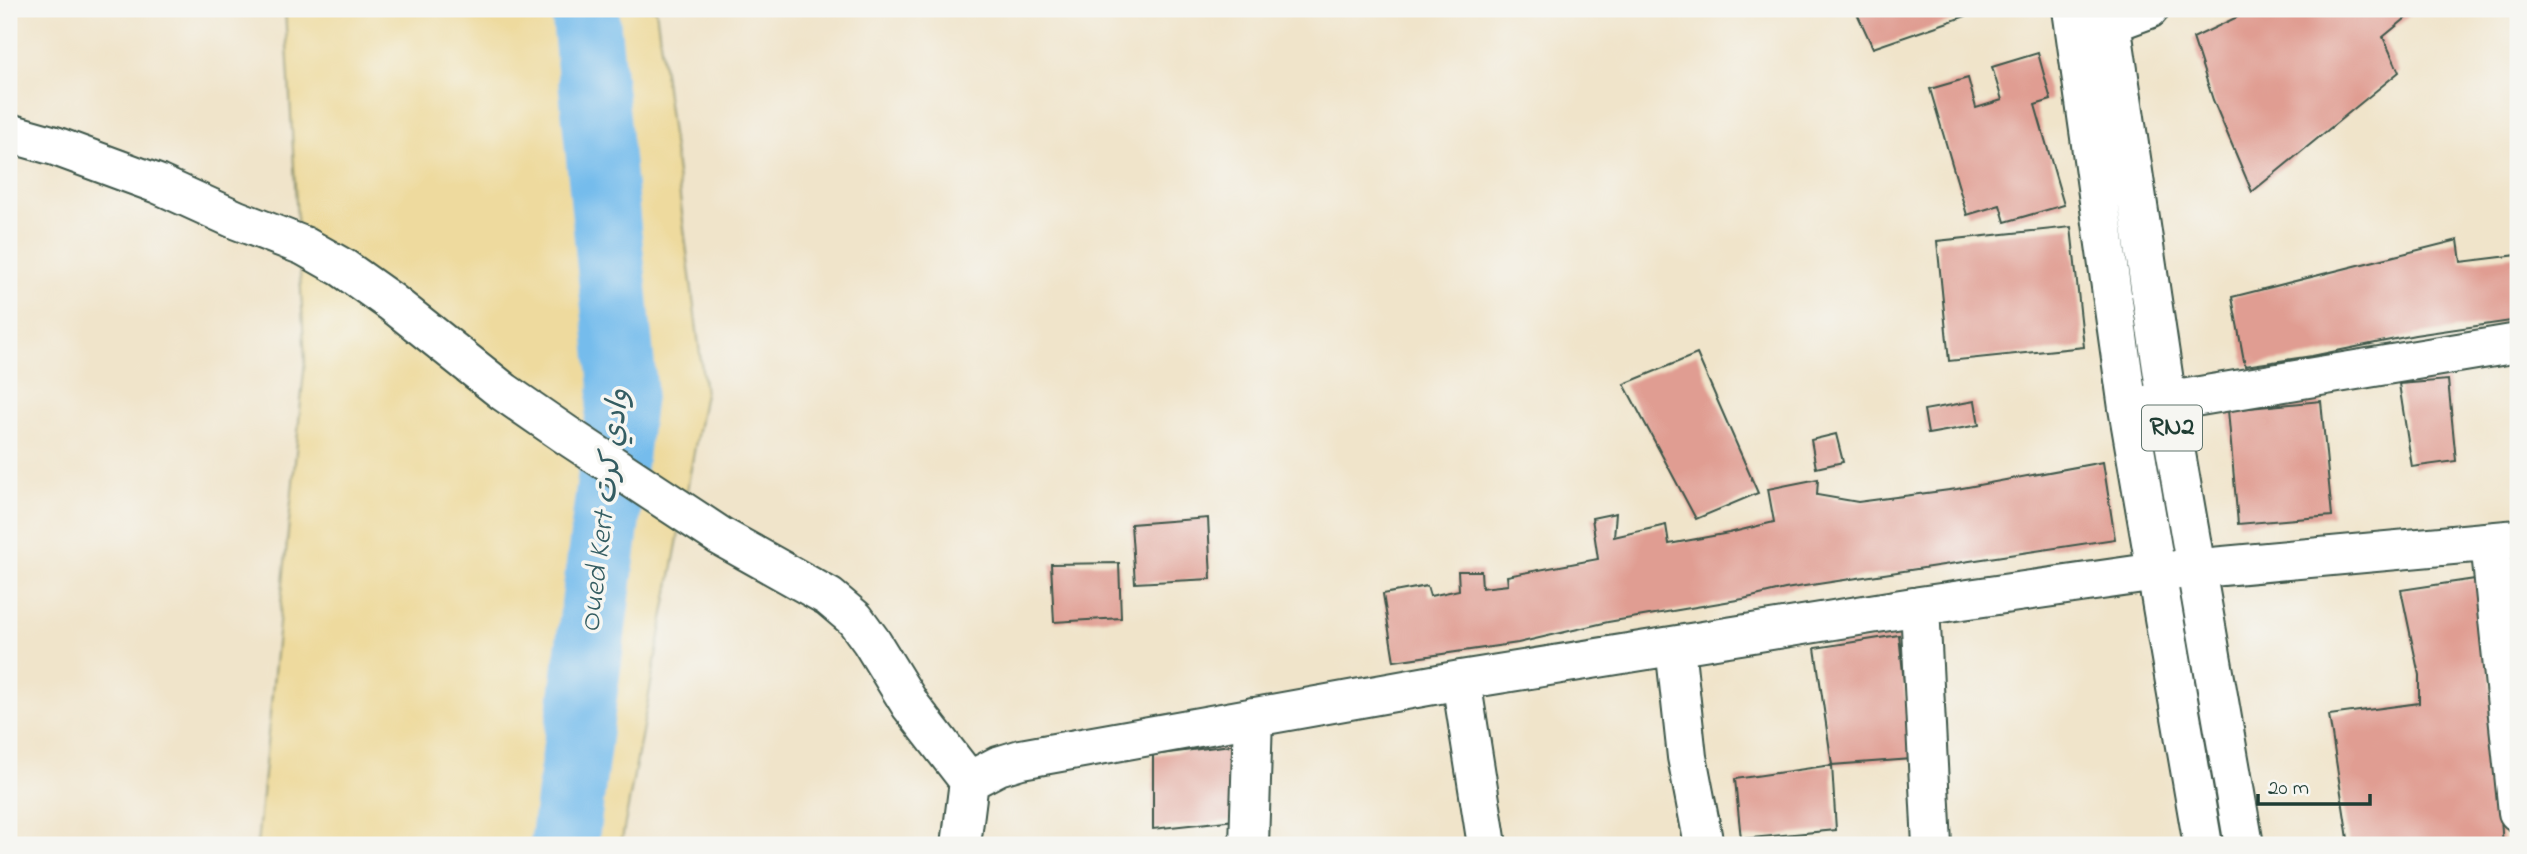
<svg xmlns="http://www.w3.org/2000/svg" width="2527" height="854" font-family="'Indie Flower','Playpen Sans Arabic',sans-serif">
	<rect width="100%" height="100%" fill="#f6f6f2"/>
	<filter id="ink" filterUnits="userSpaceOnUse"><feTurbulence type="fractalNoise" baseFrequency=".0143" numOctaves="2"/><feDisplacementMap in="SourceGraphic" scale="14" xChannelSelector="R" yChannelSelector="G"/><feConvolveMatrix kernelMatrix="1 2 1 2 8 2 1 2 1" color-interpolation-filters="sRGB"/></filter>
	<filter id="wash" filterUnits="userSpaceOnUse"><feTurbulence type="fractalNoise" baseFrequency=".00686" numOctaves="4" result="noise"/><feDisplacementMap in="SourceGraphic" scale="28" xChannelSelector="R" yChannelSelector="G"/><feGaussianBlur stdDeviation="1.57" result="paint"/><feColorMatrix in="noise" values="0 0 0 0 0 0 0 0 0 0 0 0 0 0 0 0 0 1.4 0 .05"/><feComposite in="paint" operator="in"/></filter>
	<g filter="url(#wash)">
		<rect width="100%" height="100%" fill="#f0e4ca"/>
		<path fill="#eeda9e" stroke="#868c69" stroke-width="2" d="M285,9H656L705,393L621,845H257L305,361Z"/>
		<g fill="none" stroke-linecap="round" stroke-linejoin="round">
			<path stroke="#75bcec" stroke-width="68" d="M564,845L623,387L585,9"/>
		</g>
		<g id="blocks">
			<path fill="#e09d92" d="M1855,9H1986L1873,48Z
				M2254,9H2417L2383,37L2399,72L2252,192L2213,100L2193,38Z
				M2038,53L2051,100L2035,105L2064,205L2005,222L2000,205L1967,215L1930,89L1968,78L1976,108L2002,100L1992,67Z
				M2071,227L2084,347L1949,361L1937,241Z
				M2458,240L2461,262L2518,255V320L2415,335L2312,356L2245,366L2232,297Z
				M1697,354L1758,493L1696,519L1624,384Z
				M2448,380L2456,461L2412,467L2399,384Z
				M1975,401L1979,425L1928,434L1924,410Z
				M2321,401L2332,516L2238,524L2228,410Z
				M1836,434L1843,462L1816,468L1811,440Z
				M2103,462L2115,539L1785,589L1743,599L1608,622L1518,643L1394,661L1383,594L1427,586L1430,596L1459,590L1458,571H1481L1482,588L1508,585L1507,576L1598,559L1592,518L1616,513L1614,537L1666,525L1669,544L1729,533L1774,522L1768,489L1818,479L1817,495L1858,502L1957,489Z
				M1208,518L1211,579L1135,583L1131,524Z
				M1119,563L1121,618L1054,622L1051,564Z
				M2482,578L2503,845H2349L2329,715L2419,703V675L2401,590Z
				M1899,635L1912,759L1832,765L1836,830L1741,839L1735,779L1832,765L1815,648Z
				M1239,744L1235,820L1153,829V755Z"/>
		</g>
	</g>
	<g filter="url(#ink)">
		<use href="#blocks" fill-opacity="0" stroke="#3e564a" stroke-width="2"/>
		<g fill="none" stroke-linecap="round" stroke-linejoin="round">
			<g stroke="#3e564a" stroke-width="42">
				<path id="minor" d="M2081,30L2111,23L2149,9
					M9,133L55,146L158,184L237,220L304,246L343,268L391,302L504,392L565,434L720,536L829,597L855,619L871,641L911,706L969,781
					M2134,407L2518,343
					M2490,542L2518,812
					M1920,606L1932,845
					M1675,646L1687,757L1704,845
					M1461,680L1487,845
					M961,845L969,781L998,766L1021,759L1461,680L1920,606L2157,572L2518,539
					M1249,845L1253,717"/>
			</g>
			<g stroke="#3e564a" stroke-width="42">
				<path id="major" d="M2072,9L2128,408L2203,845
					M2109,9L2167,402L2244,845"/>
			</g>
			<use href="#minor" stroke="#fff" stroke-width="38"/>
			<use href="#major" stroke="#fff" stroke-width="38"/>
		</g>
	</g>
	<g text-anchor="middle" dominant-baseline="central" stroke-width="7" stroke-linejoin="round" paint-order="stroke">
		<rect fill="#f6f6f2" stroke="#60746d" stroke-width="2" x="2142" y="405.5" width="60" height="45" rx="5"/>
		<g font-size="26" font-weight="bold" fill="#1f3d34">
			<text x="2172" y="428">RN2</text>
		</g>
		<g font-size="30" font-style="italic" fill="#345d62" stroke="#f6f6f2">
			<text transform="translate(606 511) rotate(-83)">Oued Kert وادي كرت</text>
		</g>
	</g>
	<rect width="2527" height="854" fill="none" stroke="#f6f6f2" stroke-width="35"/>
	<path d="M2258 794v10h112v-10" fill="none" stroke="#1f3d34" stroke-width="3.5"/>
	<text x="2268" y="794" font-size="21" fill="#1f3d34" stroke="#f6f6f2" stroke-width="5" paint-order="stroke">20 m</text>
</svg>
